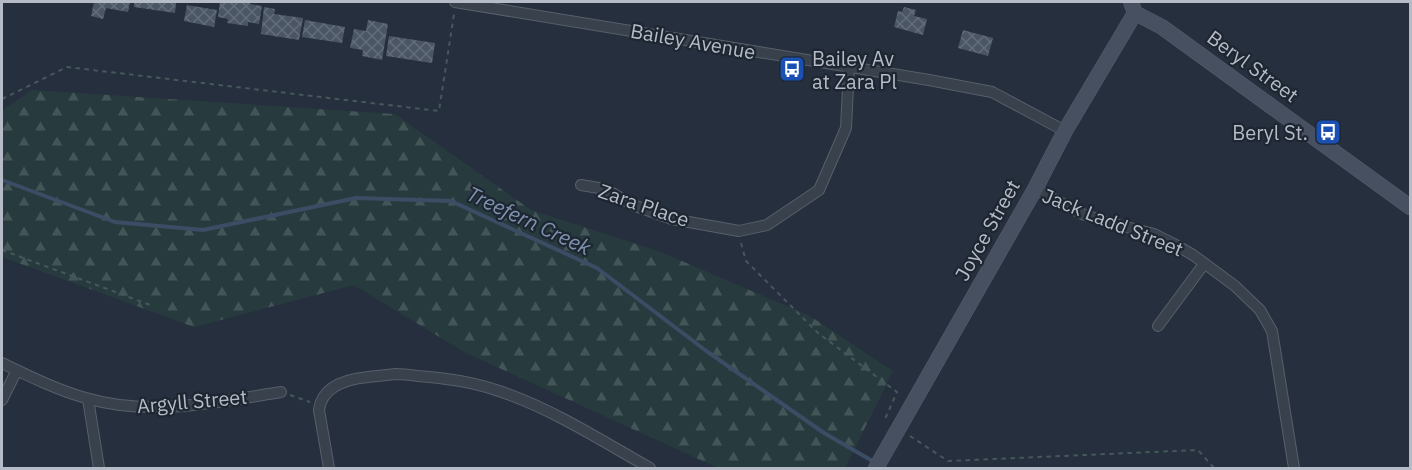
<svg xmlns="http://www.w3.org/2000/svg" width="1412" height="470" font-family="'IBM Plex Sans',sans-serif">
	<defs>
		<pattern id="forest-firs" width="22" height="20" patternUnits="userSpaceOnUse" patternTransform="scale(1.5)"><rect width="22" height="20" fill="#273b3e"/><path d="M5 1l3.5 6h-7zM16 11l3.5 6h-7z" fill="#445558"/></pattern>
		<pattern id="building-cross-hatch" width="8" height="8" patternUnits="userSpaceOnUse" patternTransform="scale(1.5)"><rect width="8" height="8" fill="#4b5665"/><path d="M0 0l8 8M0 8l8-8" fill="none" stroke="#636c7a"/></pattern>
	</defs>
	<rect width="100%" height="100%" fill="#252f3d"/>
	<path fill="url(#forest-firs)" d="M32,90L395,114L531,210L661,252L810,316L893,371L845,468H718L464,352L354,285L194,327L2,257V110Z"/>
	<g fill="none" stroke-linecap="round" stroke-linejoin="round">
		<path stroke="#3c4c65" stroke-width="4" d="M2,180L115,222L203,230L356,198L451,201L597,268L705,350L824,433L876,463"/>
	</g>
	<path fill="url(#building-cross-hatch)" d="M94,2H130L128,12L106,8L103,19L91,16Z
		M134,2H176L175,13L134,7Z
		M220,2H250V4L262,6L259,24L248,22V26L227,23L228,19L218,17Z
		M187,5L217,10L214,27L184,21Z
		M264,7L275,9L274,14L303,18L299,40L261,34Z
		M904,7L916,10L914,16L927,19L923,35L894,27L898,11L902,12Z
		M305,20L345,27L342,43L302,37Z
		M368,20L388,24L382,60L362,56L363,50L350,48L354,29L366,31Z
		M963,30L993,38L988,56L958,48Z
		M389,36L435,43L432,63L386,56Z"/>
	<g fill="none" stroke-linecap="round" stroke-linejoin="round">
		<g stroke="#575f6b" stroke-width="12">
			<path id="street" d="M455,2L929,80L992,92L1065,131
				M581,185L605,189L633,205L672,219L739,231L767,225L819,190L846,128L849,67
				M1035,189L1082,214L1103,221L1154,234L1174,244L1193,255L1235,286L1260,310L1272,331L1294,468
				M1158,326L1204,264
				M2,363C29,376 57,390 86,398C150,417 218,402 281,392
				M88,399L99,468
				M2,400L17,370
				M329,468L319,410C322,385 348,379 368,377C377,376 387,375 396,374C403,374 411,375 418,376C446,378 473,382 499,391C553,409 602,441 650,468"/>
		</g>
		<g stroke="#575f6b" stroke-width="16">
			<path id="secondary" d="M1131,2L1135,13L1162,27L1410,207
				M876,468L1035,189L1065,131L1135,13"/>
		</g>
		<path stroke="#45585b" stroke-width="2" stroke-dasharray="4.5 4.5" stroke-linecap="butt" d="M2,99L67,67L439,111L454,14
			M741,243L746,261L818,333L897,392L885,419L888,421
			M2,250L153,306
			M290,395L310,402
			M910,436L948,461L1198,450L1214,468"/>
		<use href="#street" stroke="#39414d" stroke-width="10"/>
		<use href="#secondary" stroke="#475060" stroke-width="15"/>
	</g>
	<defs>
		<g id="bus-square" transform="scale(1.35)"><rect x="-9" y="-9" width="18" height="18" rx="4" fill="#1a4fb4" stroke="#1e2632"/><path d="M-5-6H5V4H4V6H2V4H-2V6H-4V4H-5ZM-3.5-4V0h7V-4ZM-3.5 1.2v1.5H-2V1.2ZM2 1.2v1.5H3.5V1.2Z" fill="#fff"/></g>
	</defs>
	<g fill-rule="evenodd">
		<use href="#bus-square" x="792" y="69"/>
		<use href="#bus-square" x="1328" y="132"/>
	</g>
	<g text-anchor="middle" dominant-baseline="central" stroke-width="4.5" stroke-linejoin="round" paint-order="stroke">
		<g font-size="20" fill="#b5bcc8" stroke="#1e2632">
			<text transform="translate(693 41) rotate(10)">Bailey Avenue</text>
			<text transform="translate(1253 66) rotate(36)">Beryl Street</text>
			<text transform="translate(644 205) rotate(19)">Zara Place</text>
			<text transform="translate(1113 222) rotate(22)">Jack Ladd Street</text>
			<text transform="translate(987 230) rotate(-61)">Joyce Street</text>
			<text transform="translate(192 401) rotate(-5)">Argyll Street</text>
		</g>
		<g font-size="20" fill="#b5bcc8" stroke="#1e2632" text-anchor="start">
			<text x="812" y="58">Bailey Av<tspan x="812" dy="23">at Zara Pl</tspan></text>
			<text x="1308" y="132" text-anchor="end">Beryl St.</text>
		</g>
		<g font-size="21" font-style="italic" fill="#7e92ae" stroke="#1e2632">
			<text transform="translate(529 220) rotate(25)">Treefern Creek</text>
		</g>
	</g>
	<rect width="1412" height="470" fill="none" stroke="#b5bcc8" stroke-width="6"/>
</svg>
